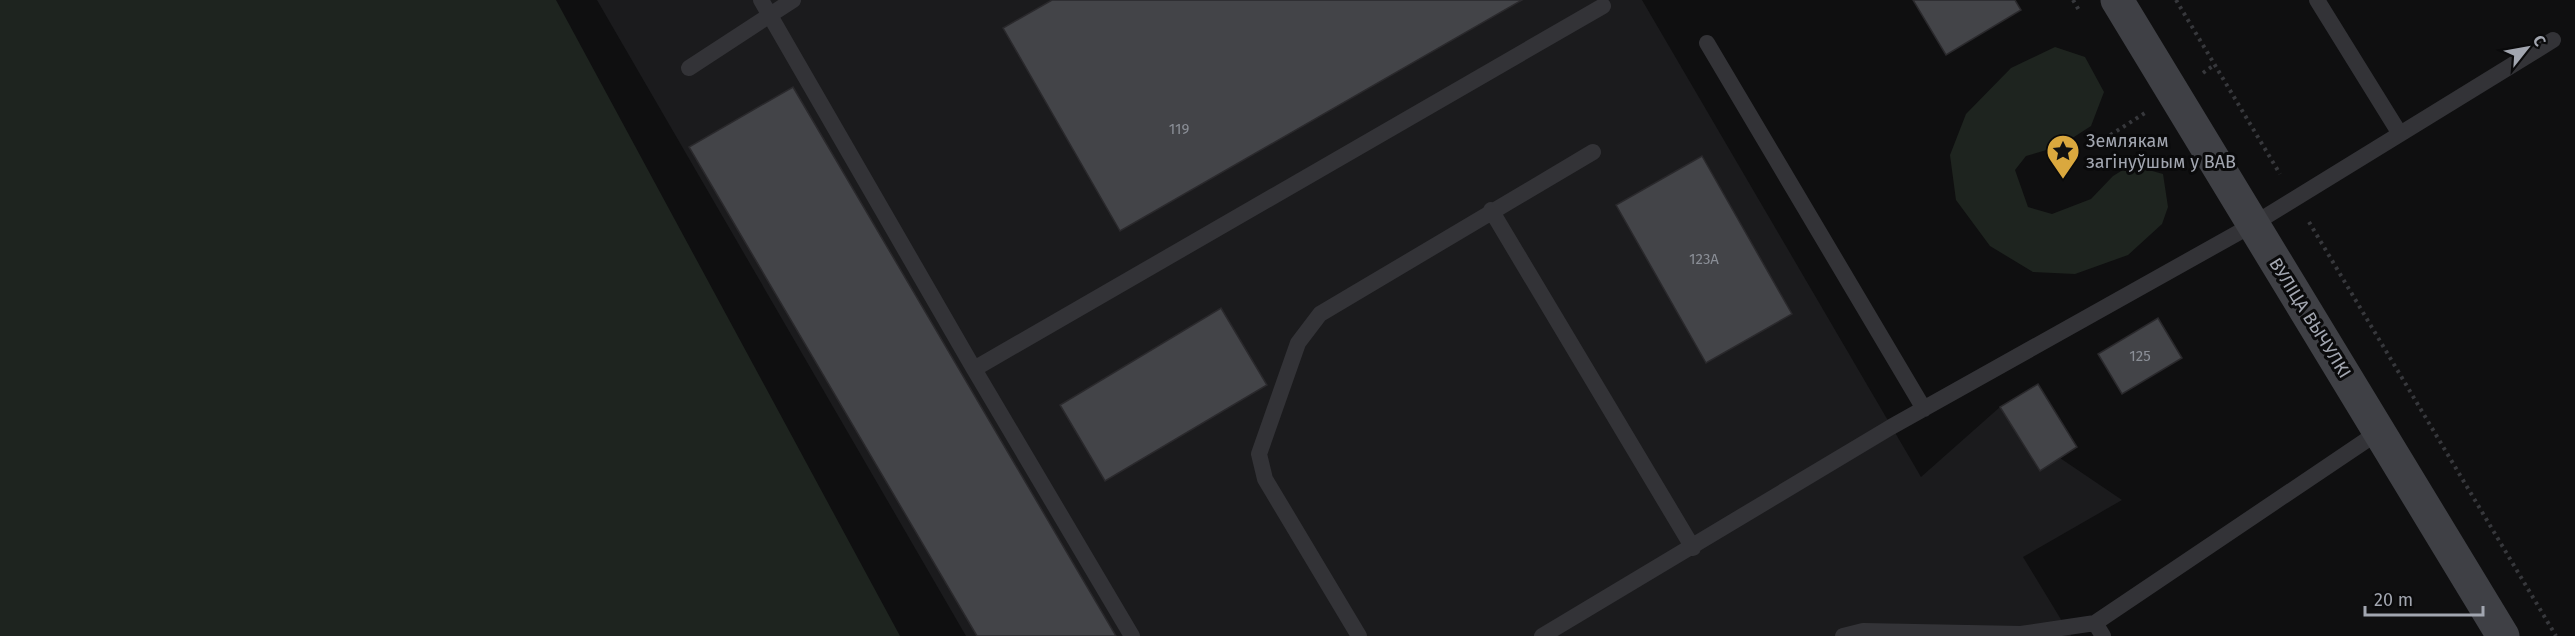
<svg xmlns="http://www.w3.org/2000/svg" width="2575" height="636" font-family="'Fira Sans',sans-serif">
	<rect width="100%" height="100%" fill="#0f0f10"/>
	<path fill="#1b1b1d" d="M597,0H1642L1921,477L2000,407L2060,458L2122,500L2023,557L2071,636H966Z"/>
	<path fill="#1e241f" d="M0,0H556L900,636H0Z
		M2055,47L2085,57L2104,92L2091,126L2060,146L2026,156L2015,170L2028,207L2052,214L2091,199L2113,176L2131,165L2163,174L2168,207L2162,224L2128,255L2075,274L2033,272L1990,246L1956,200L1950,155L1966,114L2011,68Z"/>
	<path fill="#434448" stroke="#2a292c" stroke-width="1.5" d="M1052,0H1522L1120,231L1003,28Z
		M1913,0H2015L2021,10L1946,55Z
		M793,87L1116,636H977L689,147Z
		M1702,156L1792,314L1706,363L1616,205Z
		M1221,308L1267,385L1105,481L1060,405Z
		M2158,318L2182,358L2122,394L2098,354Z
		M2038,384L2077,447L2040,471L2000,407Z"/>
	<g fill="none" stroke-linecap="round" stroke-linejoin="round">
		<path stroke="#37383c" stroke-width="4" stroke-dasharray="3 4.5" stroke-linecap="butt" d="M2073,0L2080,12
			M2176,0L2280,174
			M2203,73L2214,65
			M2104,139L2145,113
			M2309,222L2556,636"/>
		<path stroke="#333337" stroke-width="16" d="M761,0L974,369L1603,6
			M2317,0L2400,134
			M1707,43L1924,409
			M689,68L793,0
			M1491,210L1693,548
			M974,369L1132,636
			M2095,623L2103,636
			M1359,636L1265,479L1259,454L1298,343L1320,314L1593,152
			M1542,636L1891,427L2252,225L2553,40
			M1843,636L1863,631L2021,634L2095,623L2380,431"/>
		<path stroke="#3f4045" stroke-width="33" d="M2117,0L2503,636"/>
	</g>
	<defs>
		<g id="sight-pin" transform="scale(1.725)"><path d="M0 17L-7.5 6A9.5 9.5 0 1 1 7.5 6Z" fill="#daa83e" stroke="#0a0a0b"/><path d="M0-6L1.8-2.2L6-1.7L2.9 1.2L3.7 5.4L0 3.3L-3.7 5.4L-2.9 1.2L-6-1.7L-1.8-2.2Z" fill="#111"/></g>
	</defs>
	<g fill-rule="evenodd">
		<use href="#sight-pin" x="2063" y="151"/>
	</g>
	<g text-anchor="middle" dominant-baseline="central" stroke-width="6" stroke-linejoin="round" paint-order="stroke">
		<g font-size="15" fill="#8a8e96">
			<text x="1179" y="129">119</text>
			<text x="1704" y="259">123А</text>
			<text x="2140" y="356">125</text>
		</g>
		<g font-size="18" fill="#a2a6b0" stroke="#0a0a0b" text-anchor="start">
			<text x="2086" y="141">Землякам<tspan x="2086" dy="21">загінуўшым у ВАВ</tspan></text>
		</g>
		<g font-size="18" fill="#a2a6b0" stroke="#0a0a0b">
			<text transform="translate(2310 318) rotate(58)">ВУЛІЦА ВЫЧУЛКІ</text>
		</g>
	</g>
	<g transform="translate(2527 48) rotate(59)" stroke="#0a0a0b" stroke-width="4.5" paint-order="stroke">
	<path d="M0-4.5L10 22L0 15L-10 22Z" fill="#a2a6b0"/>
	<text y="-9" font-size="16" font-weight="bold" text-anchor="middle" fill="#a2a6b0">С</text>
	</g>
	<path d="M2365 606v9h118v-9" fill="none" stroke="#a2a6b0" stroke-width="3"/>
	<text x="2374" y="606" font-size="18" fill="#a2a6b0" stroke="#0a0a0b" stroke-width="4.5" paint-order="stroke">20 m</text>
</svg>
